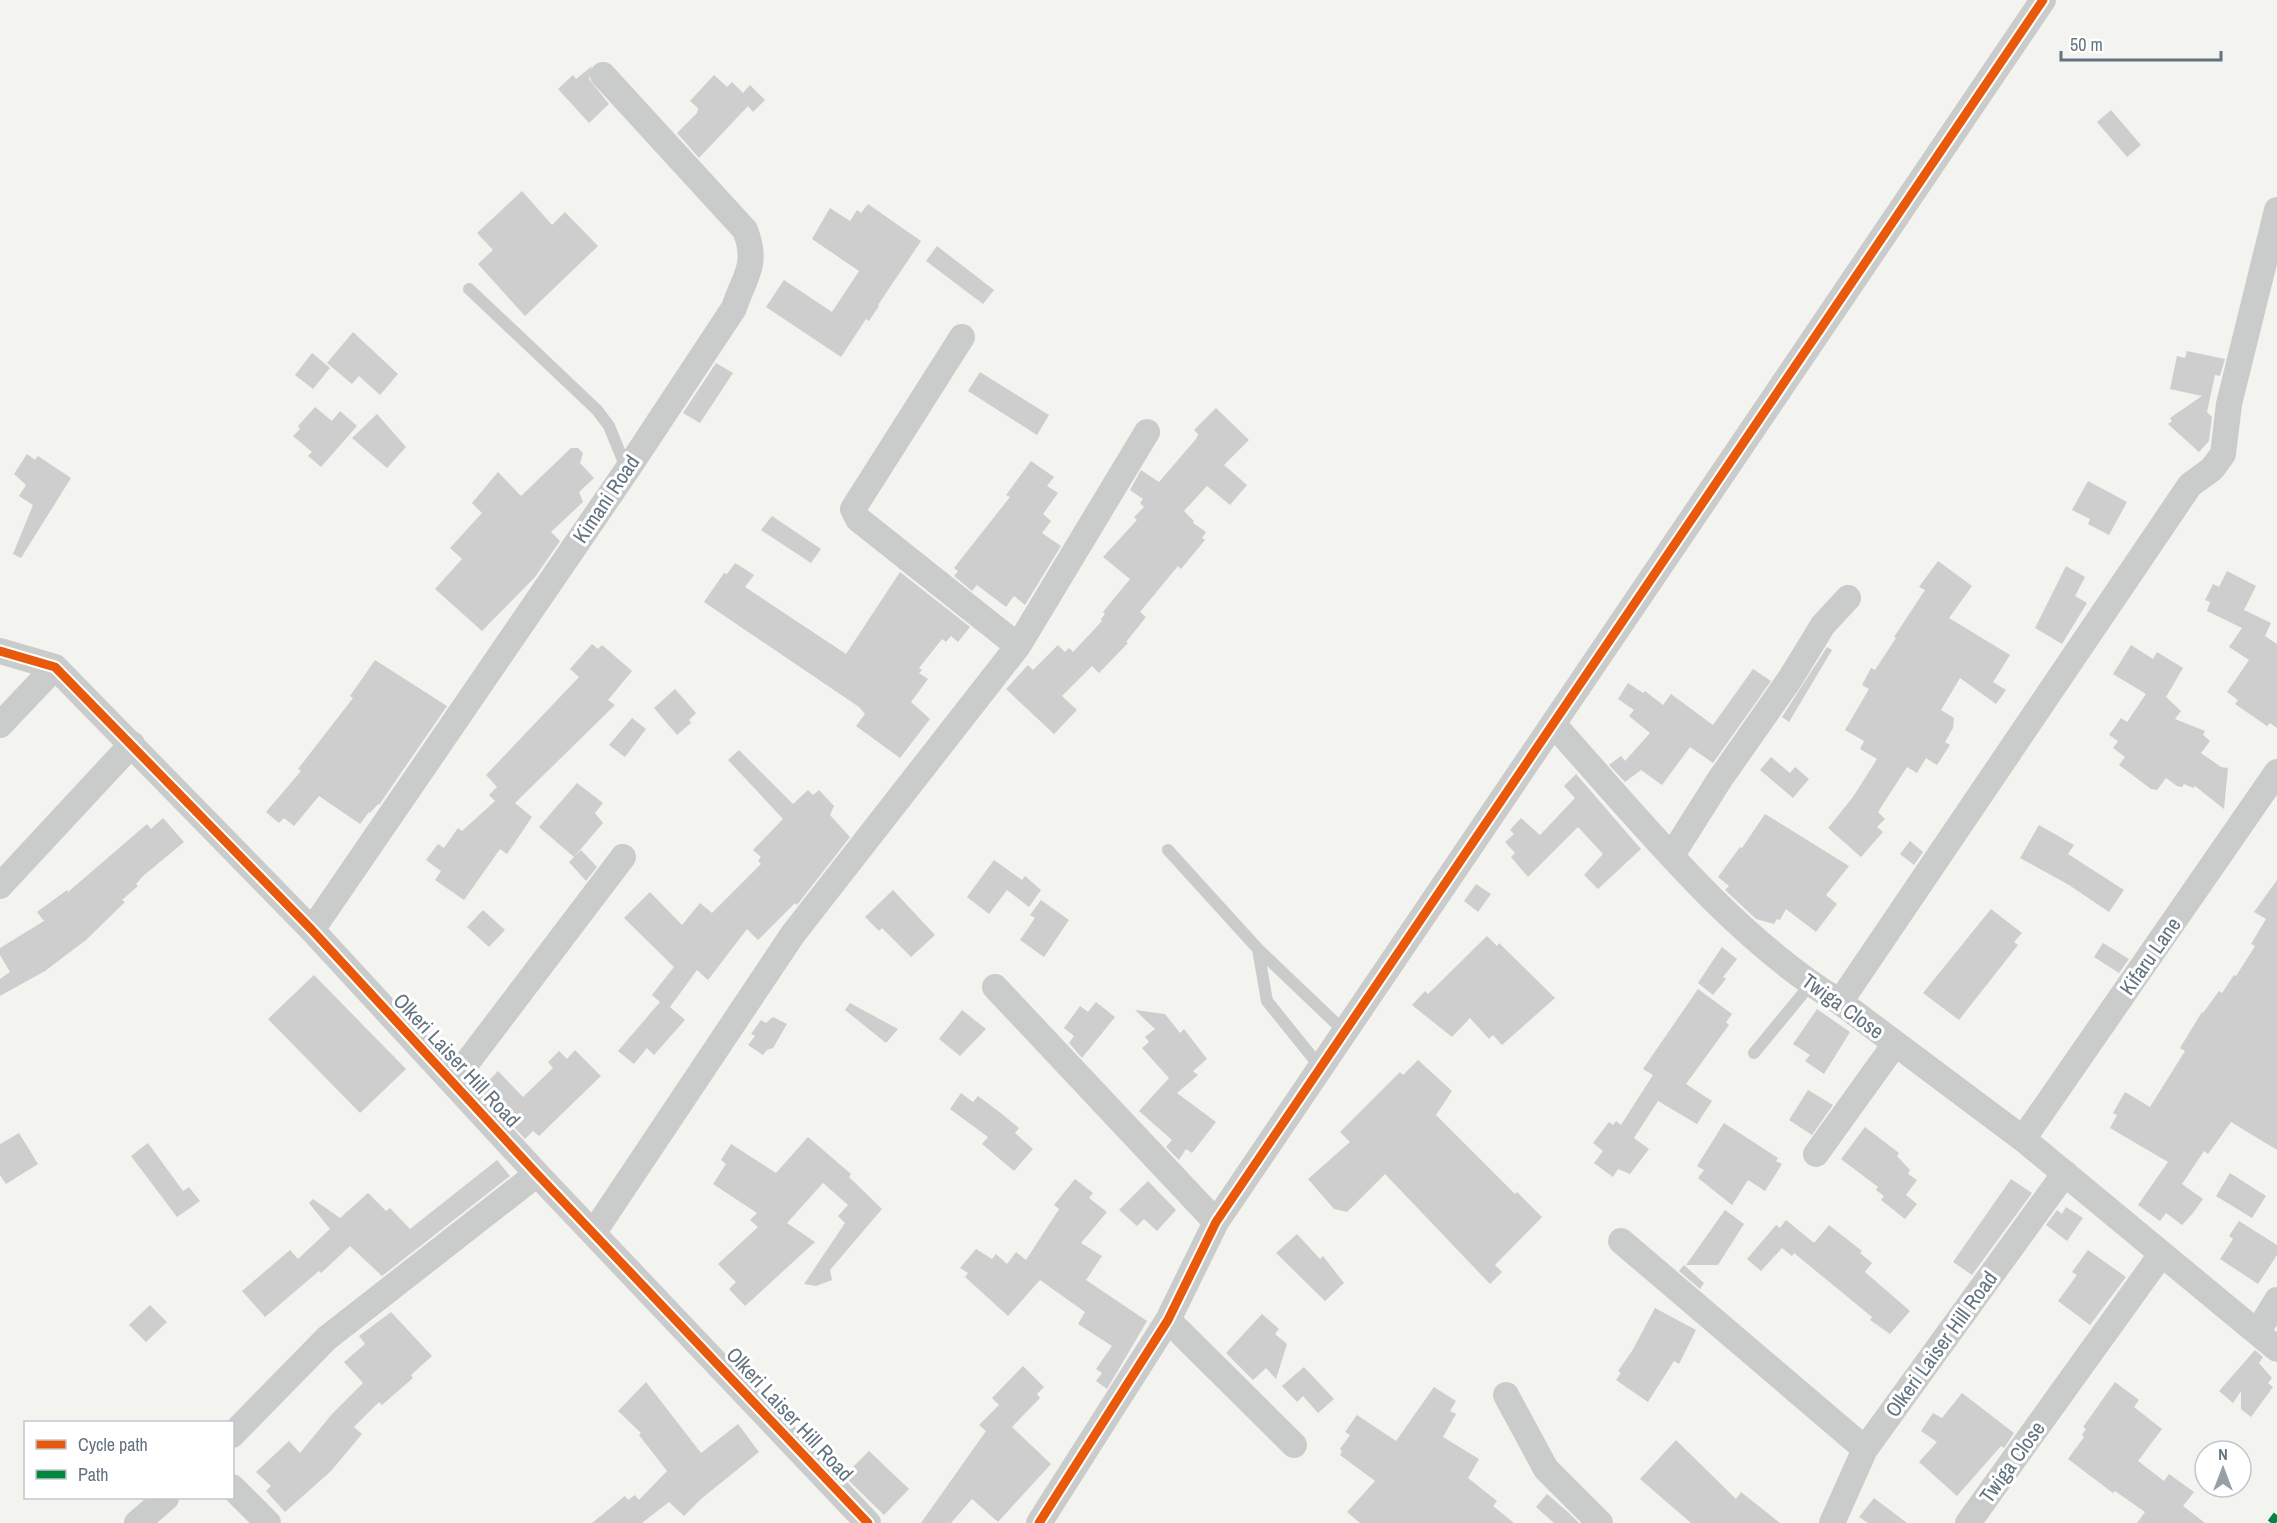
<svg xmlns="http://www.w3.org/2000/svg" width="2277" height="1523" font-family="'Archivo Narrow',sans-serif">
	<rect width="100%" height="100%" fill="#f3f3f0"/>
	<path fill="#cdcecd" d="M592,66L589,79L609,104L589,123L558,89L573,75L576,79Z
		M714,75L727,87L732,82L743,93L750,85L765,100L753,112L748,106L699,158L677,133L697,113L698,108L690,101Z
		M2111,110L2141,145L2127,157L2097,122Z
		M522,191L552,225L565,212L598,246L525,316L478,264L493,250L477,233Z
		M868,204L921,241L878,305L879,306L869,321L866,319L841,357L766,307L784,280L832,312L859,271L812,239L830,208L850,221L857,210L861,213Z
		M937,246L994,290L983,304L926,261Z
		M353,332L398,374L380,395L359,376L352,384L327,363Z
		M2187,351L2225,359L2220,376L2215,375L2207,412L2212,417L2209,441L2199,452L2168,424L2172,421L2170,418L2202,396L2170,389L2177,356L2185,358Z
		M312,353L330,368L313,389L295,375Z
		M716,363L733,373L700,423L683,413Z
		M980,372L1049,415L1037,435L968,391Z
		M315,407L332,421L340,411L357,426L321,467L308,456L312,452L293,436L300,429L298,426Z
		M1216,408L1249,440L1224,465L1247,485L1230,505L1207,486L1184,511L1194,521L1193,523L1206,532L1202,538L1205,540L1181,569L1178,566L1140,612L1146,617L1126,642L1128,643L1099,673L1092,666L1062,696L1077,710L1054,734L1006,689L1028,665L1033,670L1058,645L1065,652L1069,648L1073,652L1102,621L1101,619L1105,614L1103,612L1130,579L1103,557L1137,520L1134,517L1144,507L1140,503L1143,499L1130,490L1141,470L1159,482L1196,439L1198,434L1194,430Z
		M377,414L406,447L387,468L352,438Z
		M571,448H578L583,453L580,463L594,478L579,492L583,502L551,532L560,541L535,577L482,631L435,589L462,559L450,548L482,513L472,503L498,472L521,496Z
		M27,454L35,460L38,456L71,478L21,558L13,554L33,505L19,496L26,485L14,474Z
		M1031,461L1054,477L1047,486L1058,493L1043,514L1051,521L1042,533L1061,546L1025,605L1014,596L1006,607L977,585L972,591L954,576L958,571L954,568L1010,497L1006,495Z
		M2088,481L2127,502L2109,535L2088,524L2090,519L2072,510Z
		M772,516L821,549L811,563L761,530Z
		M1938,561L1972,586L1949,618L2010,655L1993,682L2006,690L1996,704L1960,678L1941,710L1954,718L1953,728L1945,742L1950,745L1937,765L1926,758L1917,773L1907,767L1878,812L1885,819L1877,827L1883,832L1861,857L1828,828L1853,797L1877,759L1860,749L1864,741L1845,730L1869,689L1862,685L1871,668L1875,670L1896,638L1894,637L1925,590L1919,587Z
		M735,563L754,575L745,587L846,654L900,572L970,627L958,642L951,636L946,642L942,639L919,668L922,670L919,673L928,679L911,702L930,719L900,758L856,726L865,714L859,707L704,602L724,573L727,574Z
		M2066,566L2085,577L2075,596L2087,603L2062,644L2035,628Z
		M2227,571L2256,586L2244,610L2271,623L2265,636L2277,644V728L2270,723L2267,726L2235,704L2238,700L2227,692L2249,660L2229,647L2242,628L2207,611L2210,602L2205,600L2213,584L2219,587Z
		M592,644L598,649L602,645L632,671L608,700L615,705L515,803L532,817L507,854L500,849L464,900L435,880L441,871L426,860L438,844L444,848L458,828L462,831L495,801L489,795L497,787L486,775L579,677L570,669Z
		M2131,645L2153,659L2157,652L2183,668L2166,697L2181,711L2175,719L2205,731L2203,735L2210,741L2201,753L2221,767L2228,768L2224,809L2195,786L2193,788L2184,784L2182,787L2177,786L2166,778L2157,790L2151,789L2119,765L2125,757L2113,748L2118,741L2109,735L2121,718L2127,722L2146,694L2113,674Z
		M1827,647L1832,650L1789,722L1782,717Z
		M375,660L447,706L379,805L378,804L370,813L369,812L360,824L319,796L294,826L284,818L279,823L266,812L301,771L298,769L353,698L350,696Z
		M1753,669L1771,681L1713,763L1690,747L1662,785L1641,770L1625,782L1609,765L1621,756L1625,761L1650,733L1629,716L1634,710L1618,699L1628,683L1643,693L1645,691L1663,705L1671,694L1713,725Z
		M675,689L696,713L689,720L691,723L677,735L654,708Z
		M632,718L646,729L625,757L609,745Z
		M739,750L793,804L808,790L813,795L819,790L834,806L830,815L850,837L797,905L795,903L758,940L747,929L708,980L697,970L670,1007L685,1020L654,1055L647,1048L634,1064L618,1051L660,1002L652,995L674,967L624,918L650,892L682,925L700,903L712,913L761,864L758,861L761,857L753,850L783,819L728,760Z
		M1771,757L1790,773L1795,767L1809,779L1793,798L1760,770Z
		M1576,774L1641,849L1598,889L1584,875L1603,854L1578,827L1528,877L1511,857L1515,853L1505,842L1514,834L1510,830L1521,818L1540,835L1575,798L1564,786Z
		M577,783L603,803L595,813L603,823L574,857L539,827Z
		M1765,814L1849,866L1826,895L1837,904L1816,932L1786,909L1780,920L1777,919L1774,924L1756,919L1725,890L1729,886L1718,877L1740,847L1742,848Z
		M163,818L184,842L143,876L136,884L138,886L122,900L125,902L86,940L45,971L0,996V979L10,972L0,955V948L44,921L37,912L67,890L68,892L147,824L151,829Z
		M2039,825L2074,845L2068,854L2124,890L2109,912L2069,885L2020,858Z
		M1910,841L1923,852L1914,865L1900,854Z
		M581,850L597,867L586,881L569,862Z
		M994,860L1022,880L1025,876L1041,890L1029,907L1007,890L989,914L967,897Z
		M2277,880V1150L2231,1122L2208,1154L2204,1151L2182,1184L2203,1199L2193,1213L2182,1225L2166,1213L2160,1221L2138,1205L2168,1162L2110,1128L2117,1115L2113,1113L2125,1092L2150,1107L2185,1051L2180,1048L2202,1012L2203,1013L2219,991L2222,993L2234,975L2236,976L2255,946L2251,944L2266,919L2254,912Z
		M1476,884L1491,894L1478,912L1464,901Z
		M893,890L935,935L911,957L882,928L879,931L865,917Z
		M1041,900L1069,920L1044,957L1020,940L1035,918L1030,915Z
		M1991,909L2022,933L2014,942L2018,945L1959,1020L1923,993Z
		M483,910L505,930L489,947L467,927Z
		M1487,936L1497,946L1499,943L1555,998L1502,1045L1493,1035L1489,1039L1470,1018L1452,1037L1412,1005L1425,991L1428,994Z
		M2103,943L2129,959L2119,973L2094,957Z
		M1722,947L1737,959L1723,977L1726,979L1713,995L1698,983Z
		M314,975L406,1069L360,1113L268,1019Z
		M1698,989L1732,1014L1726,1022L1729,1025L1686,1084L1712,1101L1697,1124L1658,1101L1634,1138L1649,1149L1630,1174L1618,1169L1613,1177L1594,1163L1603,1151L1593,1143L1609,1122L1613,1125L1616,1121L1621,1125L1653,1075L1643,1069Z
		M1096,1002L1115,1017L1082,1058L1069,1043L1074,1036L1064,1028L1080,1006L1088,1012Z
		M850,1003L898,1029L886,1043L845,1010Z
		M1817,1009L1850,1032L1824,1074L1805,1061L1810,1055L1793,1044Z
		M962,1010L986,1029L960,1056L939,1039Z
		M1135,1010L1165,1014L1180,1033L1184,1029L1207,1059L1193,1071L1198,1075L1177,1093L1216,1122L1192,1153L1186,1149L1179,1160L1166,1147L1172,1140L1139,1111L1169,1078L1142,1048L1149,1042L1145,1037L1155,1029Z
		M773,1017L787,1024L773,1048L767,1050L763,1055L748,1045L755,1036L751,1034L761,1020L766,1023Z
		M575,1050L601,1076L539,1136L533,1131L525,1139L480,1090L498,1071L523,1097L553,1068L548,1062L559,1051L567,1059Z
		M1418,1060L1452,1091L1436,1115L1515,1194L1517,1192L1542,1217L1495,1265L1502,1272L1490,1284L1385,1174L1347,1212L1334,1209L1308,1179L1350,1142L1340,1132L1400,1072L1403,1075Z
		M1808,1090L1833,1105L1812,1135L1789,1120Z
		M961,1093L973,1102L978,1096L1002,1114L1019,1128L1015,1133L1033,1149L1014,1171L982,1144L988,1137L950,1109Z
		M1724,1123L1778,1158L1776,1161L1782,1164L1765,1191L1748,1180L1732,1205L1698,1178L1704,1170L1697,1166Z
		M1865,1127L1899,1153L1897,1156L1910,1170L1908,1174L1917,1180L1906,1195L1917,1204L1905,1219L1881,1200L1884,1196L1876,1190L1878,1187L1841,1159Z
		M19,1133L38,1164L6,1184L0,1175V1144Z
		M808,1137L851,1174L849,1177L882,1209L830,1270L832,1280L816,1286L804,1284L845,1223L838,1216L848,1205L823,1183L787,1223L815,1242L745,1306L729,1289L736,1282L718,1264L758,1227L750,1220L757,1213L713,1184L726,1164L721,1160L731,1144L776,1173Z
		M148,1143L183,1191L189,1187L200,1201L177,1217L131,1156Z
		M497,1160L510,1176L382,1276L350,1246L321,1273L319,1271L265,1317L242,1291L290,1250L298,1259L330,1229L309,1203L313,1199L340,1218L368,1193L386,1211L390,1208L410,1229Z
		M2230,1173L2266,1196L2252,1218L2216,1196Z
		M1075,1179L1093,1193L1089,1198L1107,1212L1081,1243L1102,1256L1086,1280L1147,1321L1107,1389L1096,1381L1102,1373L1096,1369L1112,1346L1078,1324L1085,1312L1040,1280L1008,1316L965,1277L968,1273L960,1268L976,1249L992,1259L996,1254L1007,1264L1016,1252L1026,1260L1059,1209L1054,1205Z
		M2011,1179L2032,1193L1972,1275L1953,1262Z
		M1148,1181L1176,1210L1157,1231L1144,1219L1137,1226L1119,1210Z
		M2066,1207L2083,1218L2067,1241L2046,1225L2057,1210L2062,1214Z
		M1725,1210L1744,1224L1718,1265H1686Z
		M1786,1220L1814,1243L1829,1225L1862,1251L1860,1253L1872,1263L1865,1272L1910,1311L1890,1334L1870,1320L1872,1317L1794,1253L1792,1256L1782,1248L1761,1271L1747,1259L1776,1225L1780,1228Z
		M2239,1221L2277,1245V1255L2258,1284L2220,1259L2233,1239L2229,1236Z
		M1297,1234L1320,1259L1323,1256L1344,1283L1325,1301L1276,1253Z
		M2088,1250L2126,1277L2090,1325L2058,1301L2077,1275L2072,1272Z
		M1684,1265L1704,1283L1700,1289L1679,1271Z
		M150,1305L167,1322L146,1342L129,1325Z
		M1655,1308L1696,1330L1679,1364L1674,1361L1648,1402L1616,1380L1621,1373L1618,1371L1632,1351Z
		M391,1312L432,1356L411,1375L413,1378L382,1405L379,1402L354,1427L362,1434L331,1471L285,1512L266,1491L271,1486L256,1472L289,1441L300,1453L332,1414L363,1383L344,1362L365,1344L359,1336Z
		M1262,1314L1279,1329L1275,1334L1287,1344L1276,1379L1266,1368L1253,1380L1226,1353Z
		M2255,1350L2263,1357L2259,1363L2272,1378L2268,1383L2273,1387L2251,1417L2241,1409V1391L2233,1403L2219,1391Z
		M1023,1366L1044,1387L1037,1394L1040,1398L1012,1427L1051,1464L998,1522L972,1499L951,1523H921L986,1431L979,1425L999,1405L992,1398Z
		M1304,1367L1334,1399L1318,1413L1303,1396L1297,1402L1282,1386Z
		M646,1382L701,1453L738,1424L759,1452L701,1499L684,1516L669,1502L642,1523H592L625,1496L628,1500L635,1495L639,1500L667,1471L639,1435L641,1433L618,1411Z
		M2115,1382L2139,1400L2134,1407L2162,1429L2138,1461L2164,1481L2169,1474L2194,1492L2183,1506L2205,1523H2137L2145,1512L2115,1491L2113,1493L2068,1459L2084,1437L2082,1435L2086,1429L2083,1427Z
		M1434,1387L1456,1401L1450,1411L1456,1414L1443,1437L1479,1459L1468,1478L1497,1501L1493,1506L1514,1523H1360L1347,1512L1375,1481L1340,1455L1342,1451L1340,1449L1350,1435L1345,1432L1357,1415L1396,1441Z
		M1962,1393L2014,1433L2004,1448L2001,1446L1957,1496L1919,1462L1937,1442L1921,1431L1933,1413L1942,1418Z
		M1676,1440L1736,1499L1741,1492L1780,1523H1691L1640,1479Z
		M869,1451L909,1489L884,1515L844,1476Z
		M1547,1494L1569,1513L1579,1523H1554L1536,1507Z
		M1874,1498L1907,1523H1868L1859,1517Z"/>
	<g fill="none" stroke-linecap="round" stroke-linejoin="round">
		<path stroke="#cacccc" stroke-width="12" d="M469,289L597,410L609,426L627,470
			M1168,850L1258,949L1267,1001L1321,1068
			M1259,950L1345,1032
			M1754,1053L1810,985"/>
		<path stroke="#cacccc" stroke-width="26" d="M962,337L853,509L858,519L1018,646
			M0,651L55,667L312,930L537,1174L868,1523
			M0,725L55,667
			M1554,725C1639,819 1732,937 1840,1002L2023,1139L2277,1349
			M1672,855L1720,779L1790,679L1823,625L1848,598
			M0,886L132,744
			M312,930L627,470L734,308C744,277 759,265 745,230L603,75
			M995,987L1216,1222
			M1840,1002L2190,485L2212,469L2223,454L2229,404L2277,210
			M453,1081L623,857
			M2023,1139L2277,772
			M1816,1154L1895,1044
			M594,1232L793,934L1018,646L1147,432
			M1621,1241L1865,1449
			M1168,1320L1294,1445
			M2258,1331L2277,1300
			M1506,1395L1546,1469L1600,1523
			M232,1435L327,1338L537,1174
			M232,1487L268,1523
			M137,1523L166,1498
			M1039,1523L1168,1320L1216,1222L2043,0
			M1832,1523L1865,1449L2065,1173
			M1968,1523L2160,1256"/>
		<path stroke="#00873e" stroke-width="8" stroke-dasharray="15 8" stroke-linecap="butt" d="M2271,1523L2277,1515"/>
		<g stroke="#fff" stroke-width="13">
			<path id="cycleway" d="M0,651L55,667L312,930L537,1174L868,1523
				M1039,1523L1168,1320L1216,1222L2043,0"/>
		</g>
		<use href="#cycleway" stroke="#e8590c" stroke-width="9"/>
	</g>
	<g text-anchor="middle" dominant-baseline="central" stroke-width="6" stroke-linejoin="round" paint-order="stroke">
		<g font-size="21" fill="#637380" stroke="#fff">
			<text transform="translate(606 499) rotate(-56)">Kimani Road</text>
			<text transform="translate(2150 956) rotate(-55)">Kifaru Lane</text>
			<text transform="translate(1843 1006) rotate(36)">Twiga Close</text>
			<text transform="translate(457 1060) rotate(47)">Olkeri Laiser Hill Road</text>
			<text transform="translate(1941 1344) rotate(-54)">Olkeri Laiser Hill Road</text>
			<text transform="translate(790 1414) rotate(47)">Olkeri Laiser Hill Road</text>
			<text transform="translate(2012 1462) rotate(-54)">Twiga Close</text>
		</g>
	</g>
	<rect x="24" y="1421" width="210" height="78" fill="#ffffff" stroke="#c1c7cc" stroke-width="1.5"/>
	<rect x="36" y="1440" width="30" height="9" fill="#e8590c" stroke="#c1c7cc" stroke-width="1.5"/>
	<text x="78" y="1451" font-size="18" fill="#637380">Cycle path</text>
	<rect x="36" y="1470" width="30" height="9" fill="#00873e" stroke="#c1c7cc" stroke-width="1.5"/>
	<text x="78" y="1481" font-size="18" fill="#637380">Path</text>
	<g transform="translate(2223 1469)"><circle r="28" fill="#ffffff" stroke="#c1c7cc" stroke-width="1.5"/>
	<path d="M0-4.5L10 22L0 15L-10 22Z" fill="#95a0a7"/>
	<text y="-9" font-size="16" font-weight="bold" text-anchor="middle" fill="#637380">N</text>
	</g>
	<path d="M2061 51v9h160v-9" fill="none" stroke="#637380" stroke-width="3"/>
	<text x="2070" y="51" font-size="18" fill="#637380" stroke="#ffffff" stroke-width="4.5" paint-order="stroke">50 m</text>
</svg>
